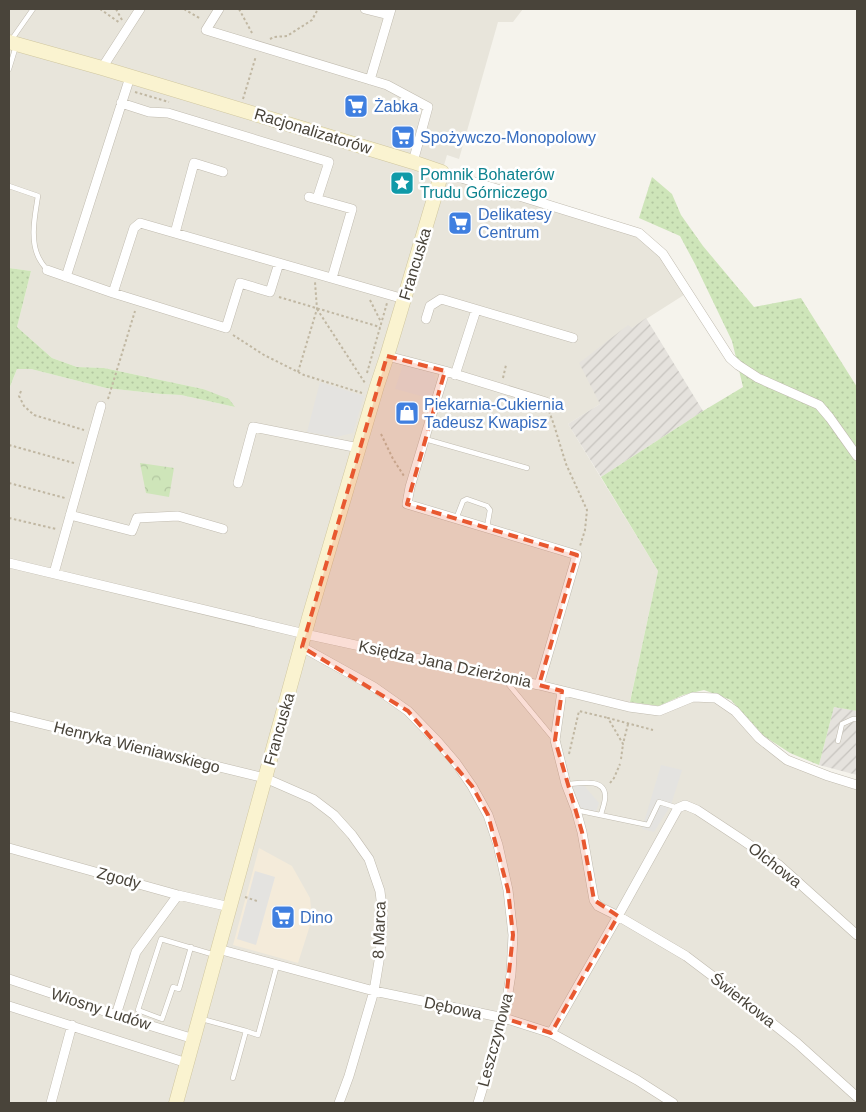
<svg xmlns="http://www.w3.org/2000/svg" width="866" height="1112" font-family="Helvetica,sans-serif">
	<defs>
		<pattern id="industrial-furrows" width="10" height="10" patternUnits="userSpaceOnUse" patternTransform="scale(1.25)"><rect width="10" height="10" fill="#e5e2dd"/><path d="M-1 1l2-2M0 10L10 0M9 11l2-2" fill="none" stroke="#c6c3be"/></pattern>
		<pattern id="grass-dots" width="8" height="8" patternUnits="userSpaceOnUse" patternTransform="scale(1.25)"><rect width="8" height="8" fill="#cee5b9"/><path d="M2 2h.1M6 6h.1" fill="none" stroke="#b2c6a0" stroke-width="1.8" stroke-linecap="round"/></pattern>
		<pattern id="park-crowns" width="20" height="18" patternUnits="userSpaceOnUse" patternTransform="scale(1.25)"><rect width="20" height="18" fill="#cee5b9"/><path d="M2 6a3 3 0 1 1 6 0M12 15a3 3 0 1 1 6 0" fill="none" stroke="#b2c6a0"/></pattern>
	</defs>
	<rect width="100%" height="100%" fill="#f5f3ec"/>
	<path fill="#e8e5db" d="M9,9H523L513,22H498L459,159L447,155L442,172L639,233L663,254L687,293L632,328L600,404L568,424L658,571L629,706L659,711L693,697L716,698L787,760L857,785V1103H9V389L17,369H31L106,388L161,394L181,395L235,407L203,389L104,368L77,367L52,358L17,327L31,271L9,268V56L13,44L9,42Z"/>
	<path fill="#f4ebda" d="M259,848L292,866L310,898L312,919L298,963L233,945Z"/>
	<path fill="url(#industrial-furrows)" d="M646,318L703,411L601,477L568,424L600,404L579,363L628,325L632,328Z
		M834,707L857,711V775L819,765Z"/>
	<path fill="url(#grass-dots)" d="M652,177L672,194L681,215L703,246L754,307L801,298L857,387V711L834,707L819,765L790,753L764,736L731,700L704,690L683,695L659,706L630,702L658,571L601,477L703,411L743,387L732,341L695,264L680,236L639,218Z
		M9,268L31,271L17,327L52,358L77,367L104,368L203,389L229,399L235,407L181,395L161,394L106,388L31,369H17L9,389Z"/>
	<path fill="url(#park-crowns)" d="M140,463L174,468L169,497L146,493Z"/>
	<path fill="#e4e3e0" d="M404,362L428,370L433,373L437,382L432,399L395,389Z
		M320,382L364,396L353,433L336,437L307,432Z
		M661,765L682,770L671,805L654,832L642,829Z
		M582,783L599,803L595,814L582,811L572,784Z
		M255,871L275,877L256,945L237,939Z"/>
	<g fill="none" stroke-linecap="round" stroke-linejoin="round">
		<g stroke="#c0bbaf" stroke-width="5.5">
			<path id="lane" d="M12,39L33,9
				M9,69L16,46
				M9,186L38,196C35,215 29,242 40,260C42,264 45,267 47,270
				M425,439L527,468
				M456,519L463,501L467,499L487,506L490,510L487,527
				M505,680L554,739
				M838,741L842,724L853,719H857
				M566,784C577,784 604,777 605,795C606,801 602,809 601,815
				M576,810L648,825L659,802L678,808
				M191,947L179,989L173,987L162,1019L138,1010L161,939L215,955
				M202,1019L246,1031
				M233,1078L246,1031L258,1035L277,965"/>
		</g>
		<g stroke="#c0bbaf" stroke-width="10">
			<path id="street" d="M219,9L206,30L387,85L428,107L413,162
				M365,9L389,15
				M102,68L140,9
				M370,80L391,9
				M121,103L149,112L168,113L329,162L317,199
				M442,172L639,233L663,254L730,358L738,365L758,378L819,405L830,418L857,456
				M309,197L352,209L332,278
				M175,233L194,163L223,172
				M47,270L113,293L226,328L240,283L270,292L279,263
				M66,277L130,77
				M113,293L134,228L140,223L404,299
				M426,319L430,306L441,299L573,338
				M387,356L445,371
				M455,375L476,310
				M238,483L253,427L359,448
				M70,515L132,531L137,518L178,516L223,529
				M9,563L305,634L539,685L629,707L659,711L693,697L716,698L735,711L759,738L787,760L828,776L857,785
				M54,573L101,406
				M302,647L374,687L408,711L438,742L456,763L472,786L488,815L498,845L508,890L513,935L511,974L504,1018L478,1103
				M539,685L577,555L407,504L410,487L445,371L546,402
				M562,691L555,740L566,784L576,810L582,832L594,900L598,906L618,916L686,956L727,987L797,1043L857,1097
				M9,716L265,778L313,799L334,815L352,835L369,859L380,891L383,918L380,955L374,991L349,1076L339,1103
				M9,848L178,895L230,907
				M218,949L374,991L504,1018L551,1033L637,1080L673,1103
				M9,979L116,1015L194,1039
				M9,1006L187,1063
				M116,1015L136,952L178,895
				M551,1033L618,916L678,808L685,805L697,810L741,839L779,865L857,935
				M51,1103L72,1025"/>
		</g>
		<g stroke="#d0c7a0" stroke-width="15">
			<path id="secondary" d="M9,42L102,68L301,128L413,162L442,172L387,356L377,386L310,614L176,1103"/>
		</g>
		<path stroke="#c0b7a2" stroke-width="2" stroke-dasharray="2.5 2.5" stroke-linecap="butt" d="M100,9L120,23
			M116,9L122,20
			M184,9L201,19
			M239,9L252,33
			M270,39L274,37L287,36L312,20L318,9
			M135,92L169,102
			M243,99L256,56
			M279,297L380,327
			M370,300L381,322
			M317,309L365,383
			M233,335L264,355L304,375L362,393
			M298,372L317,309L315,282
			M367,373L387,303
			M503,378L506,365
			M21,391L19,396L24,406L34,415L84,430
			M108,399L135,311
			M445,404L454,407
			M549,411L554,425L566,464L587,510L585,530L580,546
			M381,434L393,459L404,476
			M9,445L74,463
			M9,483L65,498
			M9,518L56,529
			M628,724L623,744L608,718L653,730
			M569,754L579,711L608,718
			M621,759L623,744
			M610,783L614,778L620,764
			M245,897L257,901"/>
		<use href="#lane" stroke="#fff" stroke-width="4.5"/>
		<use href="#street" stroke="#fff" stroke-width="9"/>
		<use href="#secondary" stroke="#faf3d0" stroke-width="14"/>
	</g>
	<path fill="#e85830" fill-opacity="0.2" stroke="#e85830" stroke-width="4" stroke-dasharray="10 6" stroke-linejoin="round" d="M387,356L445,371L407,504L577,555L539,685L562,691L555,740L582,832L594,900L618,916L551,1033L504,1018L513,935L508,890L488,815L472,786L408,711L302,647Z"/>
	<defs>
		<g id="supermarket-square" transform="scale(1.25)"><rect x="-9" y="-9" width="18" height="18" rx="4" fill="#3f7fe0" stroke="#fff"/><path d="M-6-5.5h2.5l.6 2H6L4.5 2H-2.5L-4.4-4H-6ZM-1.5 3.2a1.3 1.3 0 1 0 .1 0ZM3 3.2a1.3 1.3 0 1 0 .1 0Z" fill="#fff"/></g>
		<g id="sight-square" transform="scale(1.25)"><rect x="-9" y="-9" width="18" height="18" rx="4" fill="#0f9aa8" stroke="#fff"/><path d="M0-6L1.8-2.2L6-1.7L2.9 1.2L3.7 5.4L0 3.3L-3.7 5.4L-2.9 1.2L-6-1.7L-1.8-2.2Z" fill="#fff"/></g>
		<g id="shop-square" transform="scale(1.25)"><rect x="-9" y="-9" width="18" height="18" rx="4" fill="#3f7fe0" stroke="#fff"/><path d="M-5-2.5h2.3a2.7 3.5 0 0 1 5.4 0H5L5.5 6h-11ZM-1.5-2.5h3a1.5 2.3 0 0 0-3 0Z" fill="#fff"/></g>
	</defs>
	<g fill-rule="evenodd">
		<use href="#supermarket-square" x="356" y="106"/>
		<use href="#supermarket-square" x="403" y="137"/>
		<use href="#sight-square" x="402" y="183"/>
		<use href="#supermarket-square" x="460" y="223"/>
		<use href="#shop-square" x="407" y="413"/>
		<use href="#supermarket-square" x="283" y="917"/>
	</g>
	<g text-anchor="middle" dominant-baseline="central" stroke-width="5" stroke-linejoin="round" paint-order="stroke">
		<g font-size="16" fill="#366cbe" stroke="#fff" text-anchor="start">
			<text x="374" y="106">Żabka</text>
			<text x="420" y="137">Spożywczo-Monopolowy</text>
			<text x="478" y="214">Delikatesy<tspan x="478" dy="18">Centrum</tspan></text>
			<text x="424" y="404">Piekarnia-Cukiernia<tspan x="424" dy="18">Tadeusz Kwapisz</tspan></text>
			<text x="300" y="917">Dino</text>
		</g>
		<g font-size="16" fill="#49443a" stroke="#fff">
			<text transform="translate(313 131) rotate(17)">Racjonalizatorów</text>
			<text transform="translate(415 264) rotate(-73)">Francuska</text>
			<text transform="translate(445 664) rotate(12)">Księdza Jana Dzierżonia</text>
			<text transform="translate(279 729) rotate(-74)">Francuska</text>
			<text transform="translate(137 747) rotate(14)">Henryka Wieniawskiego</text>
			<text transform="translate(775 865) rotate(38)">Olchowa</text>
			<text transform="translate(119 878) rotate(15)">Zgody</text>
			<text transform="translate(379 930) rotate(-88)">8 Marca</text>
			<text transform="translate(743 1000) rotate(38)">Świerkowa</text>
			<text transform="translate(453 1008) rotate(12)">Dębowa</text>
			<text transform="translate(101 1009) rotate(18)">Wiosny Ludów</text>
			<text transform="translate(495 1040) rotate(-75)">Leszczynowa</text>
		</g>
		<g font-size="16" fill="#0d838f" stroke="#fff" text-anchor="start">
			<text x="420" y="174">Pomnik Bohaterów<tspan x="420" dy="18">Trudu Górniczego</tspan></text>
		</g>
	</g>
	<rect width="866" height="1112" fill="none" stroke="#49443a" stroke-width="20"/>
</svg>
